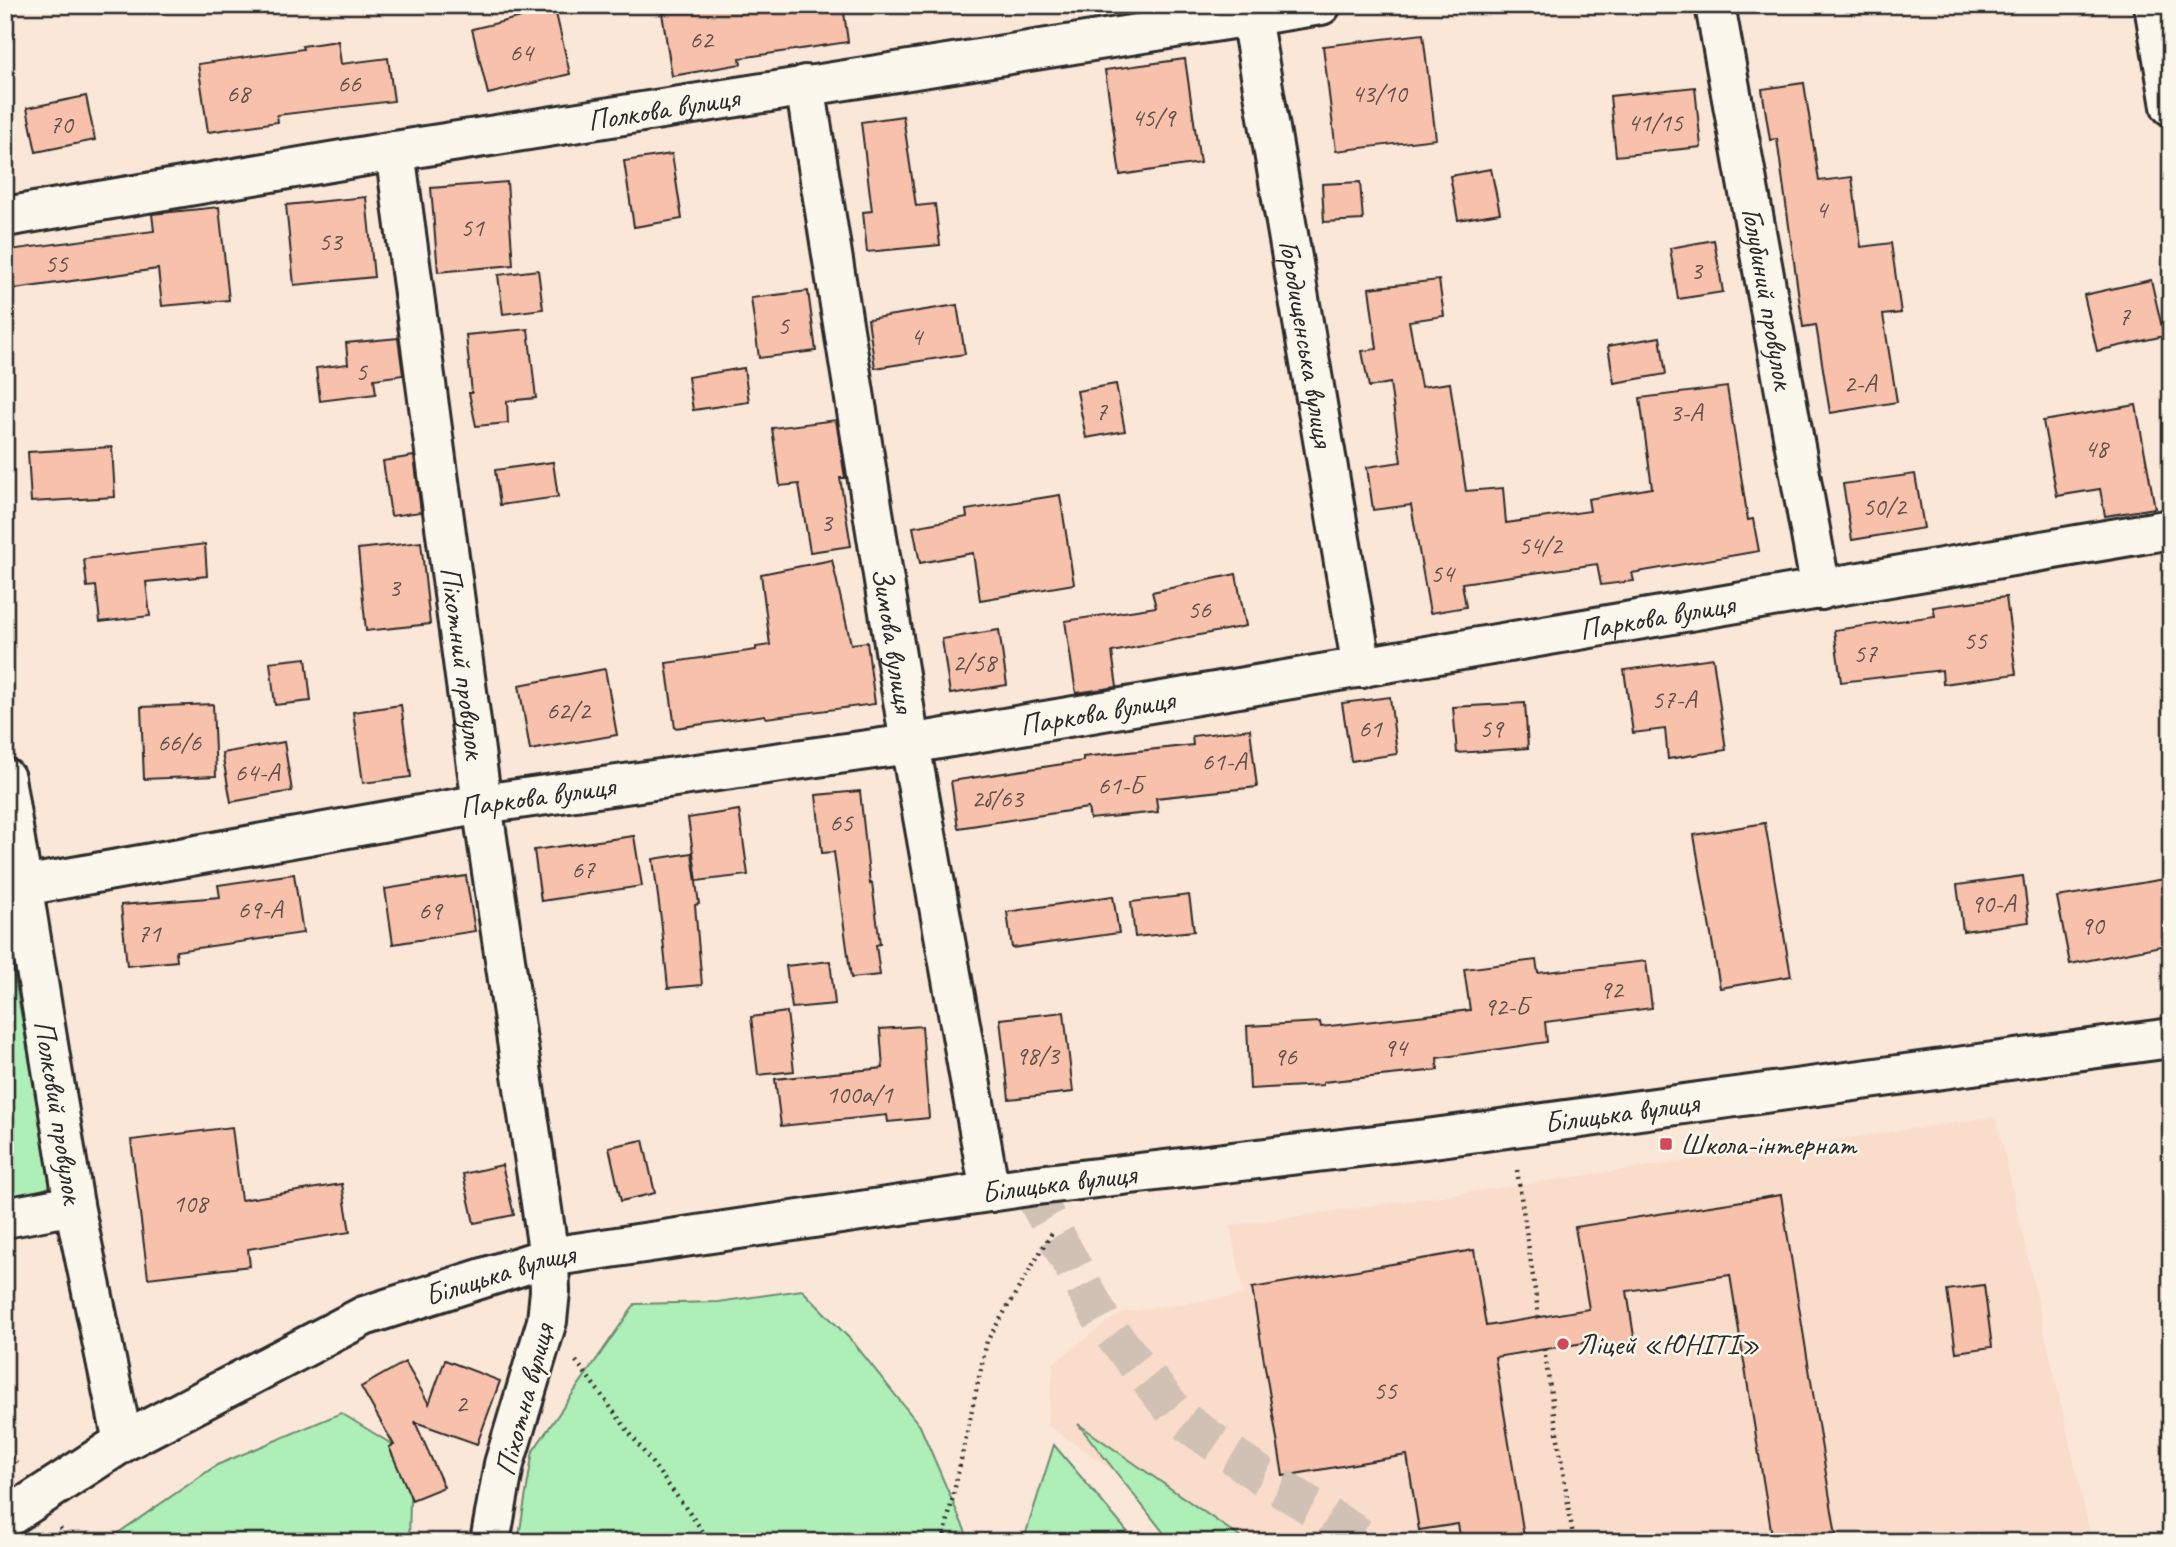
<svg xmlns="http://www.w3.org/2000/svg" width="2176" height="1547" font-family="Caveat,sans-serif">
	<rect width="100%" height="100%" fill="#fae7d8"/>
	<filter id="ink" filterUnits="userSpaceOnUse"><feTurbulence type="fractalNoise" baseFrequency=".0143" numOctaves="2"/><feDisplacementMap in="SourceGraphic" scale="14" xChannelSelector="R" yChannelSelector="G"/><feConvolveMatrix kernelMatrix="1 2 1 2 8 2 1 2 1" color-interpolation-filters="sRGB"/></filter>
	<g filter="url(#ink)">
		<path fill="#f9dcca" d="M1996,1117L2092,1542H1222L1192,1524L1047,1425L1054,1363L1104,1324L1124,1312L1244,1295L1230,1226Z"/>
		<path fill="#aeeeb7" stroke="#6c8c71" stroke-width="2" d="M5,925L52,1186L7,1203L5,1196Z
			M802,1290L853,1342L920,1426L970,1542H518L533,1451L635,1304L718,1302Z
			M341,1413L411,1456L409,1542H105L217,1465Z
			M1078,1424L1247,1542H1171Z
			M1054,1445L1136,1542H1023Z"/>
		<path fill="#f8c1ab" stroke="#2b2b2b" stroke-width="2" d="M708,5H843L848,42L740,58L741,64L672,76L662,13Z
			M555,9L570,74L488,94L472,29Z
			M1423,34L1436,139L1336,151L1323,46Z
			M338,41L341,64L388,58L394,101L277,115L278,122L208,132L198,64L303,49L302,46Z
			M1185,59L1200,163L1120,175L1105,70Z
			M1804,83L1819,181L1852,177L1861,247L1891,243L1901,313L1883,315L1897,402L1830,413L1816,325L1803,327L1777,139L1770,140L1762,89Z
			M1695,87L1701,147L1616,156L1610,96Z
			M86,96L95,140L36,152L27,108Z
			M903,116L916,206L935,204L940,245L867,252L863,212L872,211L861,122Z
			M672,154L682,219L634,227L624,161Z
			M1491,169L1500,213L1458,220L1450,176Z
			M507,182L513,265L438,272L431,188Z
			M1360,182L1363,220L1324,222L1322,184Z
			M366,197L374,277L294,285L286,205Z
			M219,207L229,300L162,306L158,269L14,289L9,250L154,231L152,214Z
			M1714,240L1723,292L1678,299L1670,248Z
			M538,270L543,309L503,314L498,275Z
			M1439,280L1444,316L1409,321L1421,387L1450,383L1466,491L1503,488L1506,523L1590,511L1588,499L1652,488L1640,398L1727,387L1748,520L1753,519L1759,551L1632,573L1634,581L1601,585L1597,564L1462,583L1466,607L1430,613L1411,505L1373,510L1367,467L1401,462L1390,383L1369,387L1362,351L1377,349L1369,288Z
			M2151,280L2164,336L2097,351L2084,295Z
			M808,291L816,351L759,358L751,298Z
			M957,305L965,354L875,368L868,319Z
			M528,329L536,398L507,401L508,423L476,426L469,393H472L466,335Z
			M1660,337L1666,374L1614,383L1608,346Z
			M398,338L403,375L374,379L376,394L320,401L316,368L348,364L346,343Z
			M744,368L749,402L693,410L688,377Z
			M1116,384L1125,431L1086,438L1077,391Z
			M2136,405L2155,508L2105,516L2100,489L2057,496L2043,421Z
			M836,420L845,478H840L851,546L810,552L799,484L780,486L772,428Z
			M112,447L115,497L31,502L28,452Z
			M414,456L421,512L391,516L383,461Z
			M553,462L558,497L500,505L495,470Z
			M1915,474L1924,528L1852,540L1843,484Z
			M1060,495L1074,584L980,600L973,553L920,563L913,527L967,517L966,510Z
			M421,542L430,624L366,631L358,549Z
			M205,544L207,576L146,582L150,616L100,622L96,586L87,587L84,559Z
			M832,560L851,644L867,642L875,704L766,718L765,715L675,728L666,663L756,650V647L770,645L761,574Z
			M1236,574L1246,626L1112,652L1117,687L1076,693L1065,621L1156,607L1152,592Z
			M2006,597L2016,674L1943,684L1942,670L1841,682L1834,630L1935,616L1933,607Z
			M999,630L1007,685L950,694L942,639Z
			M306,658L311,701L275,705L270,662Z
			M1713,658L1726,750L1668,759L1665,729L1633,733L1624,670Z
			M605,669L617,735L530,750L519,685Z
			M1390,697L1397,754L1351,761L1342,703Z
			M1525,703L1528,748L1457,753L1453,707Z
			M213,704L216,776L144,779L141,707Z
			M401,705L411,777L363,783L353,712Z
			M1250,729L1257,787L1156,798L1158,812L1090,819L1088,808L958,828L951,781L1083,761V757L1193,745L1192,736Z
			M284,742L292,791L231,802L222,753Z
			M860,791L870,884L872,883L880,944L876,945L880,975L851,978L834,852L822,853L816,795Z
			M739,810L748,875L697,881L688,818Z
			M1765,823L1791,976L1720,988L1694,835Z
			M634,836L642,886L541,901L534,850Z
			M692,853L699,904L695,905L702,985L668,988L661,919L653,859Z
			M294,874L303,933L176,951L177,961L127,966L121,905L220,897L218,885Z
			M466,876L475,931L393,944L385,889Z
			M2023,876L2029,922L1963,931L1957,885Z
			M2171,878V944L2070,964L2057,897Z
			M1189,895L1194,931L1135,937L1131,902Z
			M1113,896L1119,933L1012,948L1007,912Z
			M1536,960L1538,973L1646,961L1652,1008L1545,1022L1547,1042L1437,1058L1438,1070L1323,1082V1085L1250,1089L1247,1026L1320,1022L1321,1027L1470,1010L1464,969Z
			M830,961L835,1004L792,1008L786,966Z
			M787,1012L794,1071L758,1075L751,1017Z
			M1064,1012L1073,1092L1009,1099L1000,1019Z
			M922,1026L929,1118L888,1122L887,1115L781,1126L775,1079L883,1068L880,1029Z
			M232,1127L241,1200L342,1184L350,1232L248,1249L250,1266L148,1278L131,1140Z
			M643,1140L655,1193L621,1201L609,1147Z
			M502,1165L514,1215L474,1223L463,1174Z
			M1781,1195L1837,1542H1773L1730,1275L1627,1291L1635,1343L1598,1349L1597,1341L1495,1357L1525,1542H1461L1458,1524L1419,1530L1407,1455L1283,1476L1252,1288L1474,1250L1486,1326L1589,1309L1575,1227Z
			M1984,1285L1992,1347L1956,1352L1947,1290Z
			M445,1360L500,1381L477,1444L415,1422L444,1487L412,1500L389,1447L394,1445L361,1387L405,1362L429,1404Z"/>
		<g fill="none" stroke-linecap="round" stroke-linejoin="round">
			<path stroke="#d1c1b5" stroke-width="38" stroke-dasharray="38 19" stroke-linecap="butt" d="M1029,1186L1104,1324L1180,1418L1259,1474L1369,1542"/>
			<g stroke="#2b2b2b" stroke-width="44">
				<g id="minor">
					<path id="s1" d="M1715,5L1821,590"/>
					<path d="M2154,5L2171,106"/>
					<path id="s2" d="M1251,17L1362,668"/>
					<path id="s3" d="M805,85L910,744L990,1192"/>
					<path id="s4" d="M395,151L482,804L549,1257L550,1291L547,1321L504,1464L490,1542"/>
					<path id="s5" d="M5,217L395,151L1321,5"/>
					<path id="s6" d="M5,778L74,1205L123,1442"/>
					<path id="s7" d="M23,886L482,804L910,744L2171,529"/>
					<path d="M5,1218L74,1205"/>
				</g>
			</g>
			<g stroke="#2b2b2b" stroke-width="44">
				<g id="major">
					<path id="s8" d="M5,1519L123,1442L364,1316L549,1257L1029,1186L1426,1139L2171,1038"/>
				</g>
			</g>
			<path stroke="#2b2b2b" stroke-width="4.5" stroke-dasharray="2 5" stroke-linecap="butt" d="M1517,1170L1539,1317
				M1544,1349L1574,1542
				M576,1361L711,1542
				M5,1444L16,1463
				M60,1528L70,1542
				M943,1542L987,1341L1053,1231"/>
			<use href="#minor" stroke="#fbf7ec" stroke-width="38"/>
			<use href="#major" stroke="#fbf7ec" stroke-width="38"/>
		</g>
	</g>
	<g fill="#d1495b" stroke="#fbf7ec" stroke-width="2.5">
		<rect x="1659" y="1137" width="14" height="14" rx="3.5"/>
		<circle cx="1563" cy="1344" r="7"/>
	</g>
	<g text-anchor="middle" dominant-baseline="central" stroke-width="5" stroke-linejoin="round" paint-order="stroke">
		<g font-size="26" fill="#5e504b">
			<text x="701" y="39">62</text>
			<text x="521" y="52">64</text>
			<text x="349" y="83">66</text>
			<text x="238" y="93">68</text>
			<text x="1379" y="93">43/10</text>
			<text x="1153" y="117">45/9</text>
			<text x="1655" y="122">41/15</text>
			<text x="61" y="124">70</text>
			<text x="1821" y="209">4</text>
			<text x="472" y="227">51</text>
			<text x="330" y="241">53</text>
			<text x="56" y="263">55</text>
			<text x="1696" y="270">3</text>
			<text x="2124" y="316">7</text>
			<text x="783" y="325">5</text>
			<text x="916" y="336">4</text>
			<text x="361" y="371">5</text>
			<text x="1860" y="383">2-А</text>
			<text x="1101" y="411">7</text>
			<text x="1686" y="412">3-А</text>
			<text x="2096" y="448">48</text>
			<text x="1884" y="506">50/2</text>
			<text x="826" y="522">3</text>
			<text x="1540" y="545">54/2</text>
			<text x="1442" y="573">54</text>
			<text x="394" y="587">3</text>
			<text x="1199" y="609">56</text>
			<text x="1975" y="640">55</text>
			<text x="1865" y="653">57</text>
			<text x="974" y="662">2/58</text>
			<text x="1674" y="699">57-А</text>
			<text x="568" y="710">62/2</text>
			<text x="1370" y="728">61</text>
			<text x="1491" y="728">59</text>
			<text x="179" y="742">66/6</text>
			<text x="1224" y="761">61-А</text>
			<text x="257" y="772">64-А</text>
			<text x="1120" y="785">61-Б</text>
			<text x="997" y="798">2б/63</text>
			<text x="841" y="822">65</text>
			<text x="583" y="869">67</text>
			<text x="1993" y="903">90-А</text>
			<text x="260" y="909">69-А</text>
			<text x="430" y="910">69</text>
			<text x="2092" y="925">90</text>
			<text x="149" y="933">71</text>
			<text x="1611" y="989">92</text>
			<text x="1506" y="1006">92-Б</text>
			<text x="1395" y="1047">94</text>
			<text x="1037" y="1055">98/3</text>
			<text x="1285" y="1056">96</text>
			<text x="859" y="1094">100а/1</text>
			<text x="190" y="1203">108</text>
			<text x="1385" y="1390">55</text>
			<text x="461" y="1403">2</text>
		</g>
		<g font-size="30" fill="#2b2b2b" stroke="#fbf7ec">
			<text stroke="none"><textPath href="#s5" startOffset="667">Полкова вулиця</textPath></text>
			<text stroke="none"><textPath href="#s1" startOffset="298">Голубиний провулок</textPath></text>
			<text stroke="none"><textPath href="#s2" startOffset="331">Городищенська вулиця</textPath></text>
			<text stroke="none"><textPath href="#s7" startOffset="1656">Паркова вулиця</textPath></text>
			<text stroke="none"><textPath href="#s3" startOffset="562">Зимова вулиця</textPath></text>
			<text stroke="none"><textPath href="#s4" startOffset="516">Піхотний провулок</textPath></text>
			<text stroke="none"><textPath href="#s7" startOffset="1088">Паркова вулиця</textPath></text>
			<text stroke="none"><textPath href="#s7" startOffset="522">Паркова вулиця</textPath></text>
			<text stroke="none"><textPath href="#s6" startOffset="338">Полковий провулок</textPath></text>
			<text stroke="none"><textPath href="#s8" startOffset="1689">Білицька вулиця</textPath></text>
			<text stroke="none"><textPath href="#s8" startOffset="1122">Білицька вулиця</textPath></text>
			<text stroke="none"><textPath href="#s8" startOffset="555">Білицька вулиця</textPath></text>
			<text transform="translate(524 1400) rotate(-75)">Піхотна вулиця</text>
		</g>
		<g font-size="30" fill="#2b2b2b" stroke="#fbf7ec" text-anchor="start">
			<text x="1680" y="1144">Школа-інтернат</text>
			<text x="1577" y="1344">Ліцей «ЮНІТІ»</text>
		</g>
	</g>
	<rect width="2176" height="1547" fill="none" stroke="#fbf7ec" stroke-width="28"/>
	<rect x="14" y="14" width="2148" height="1519" fill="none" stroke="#2b2b2b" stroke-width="2.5" filter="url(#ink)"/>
</svg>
